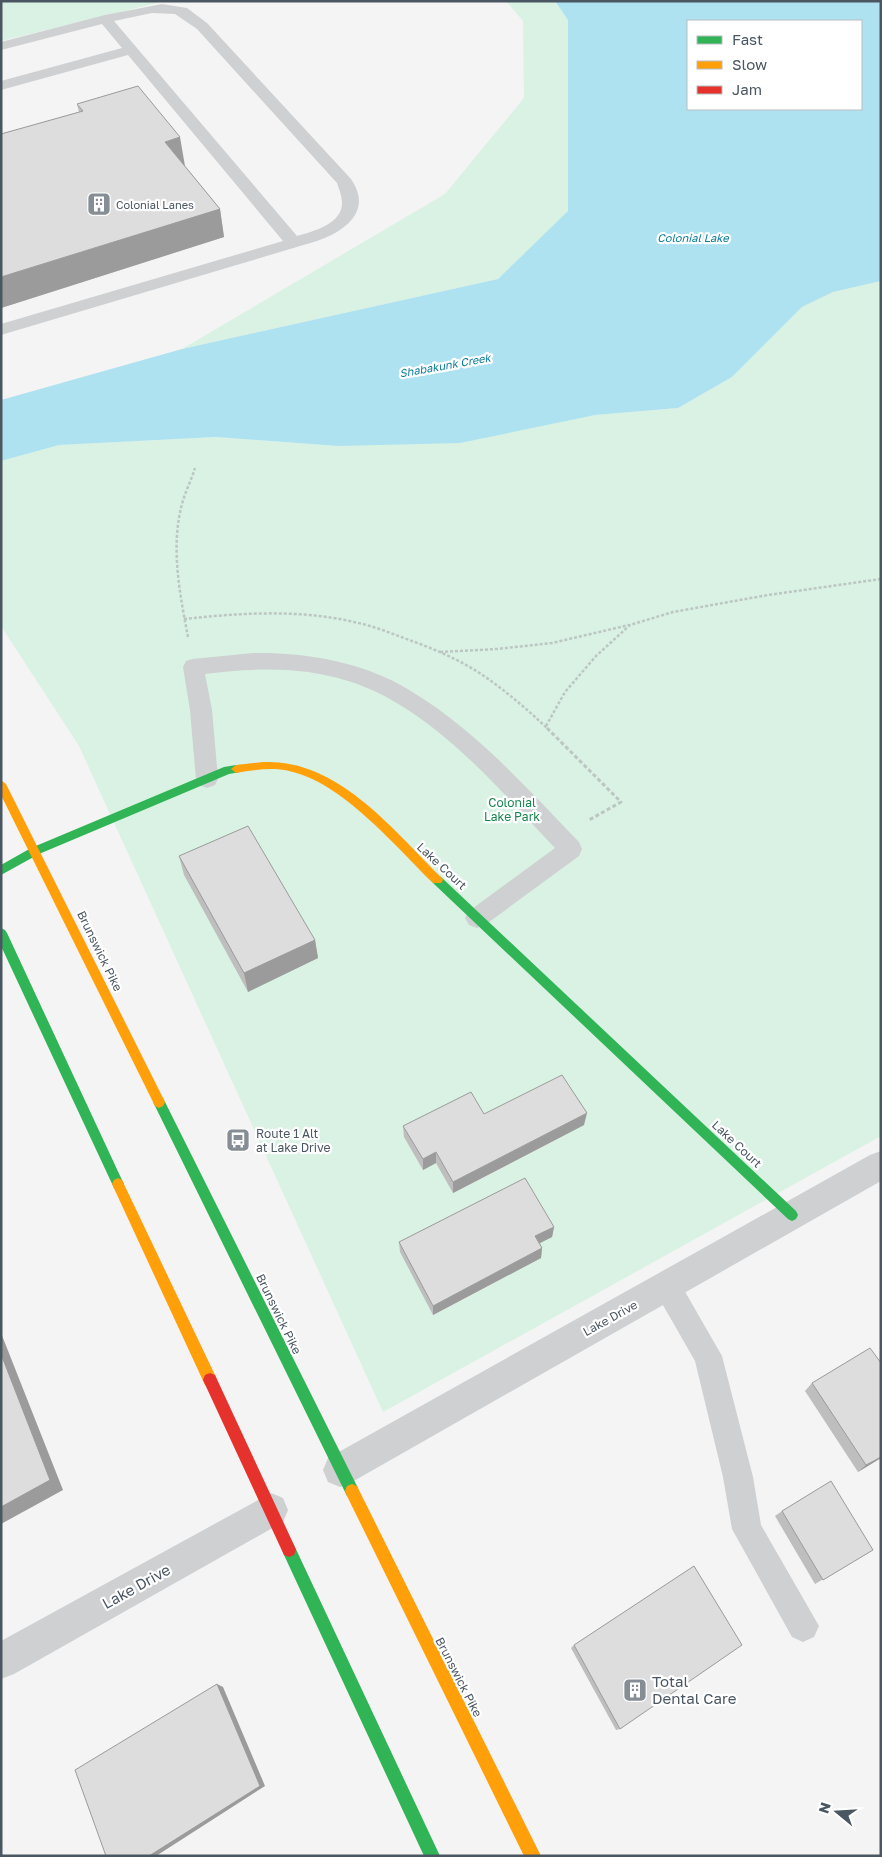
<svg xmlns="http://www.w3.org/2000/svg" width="882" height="1857" font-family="'Golos Text',sans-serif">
	<rect width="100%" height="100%" fill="#f4f4f4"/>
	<path fill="#d9f2e3" d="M1,1H165L1,41Z
		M506,1H555L568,20V212L498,279L182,349L445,194L524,98L523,21Z
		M881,281V1136L383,1412L79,746L1,626V461L59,445L216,437L338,446L595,415L678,408L732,377L802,307L833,292Z"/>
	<path fill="#aee2f0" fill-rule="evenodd" d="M555,1H881V281L833,292L802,307L732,377L678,408L595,415L460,443L338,446L216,437L59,445L1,461V400L182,349L498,279L568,211V20ZM688,21H861V109H688Z"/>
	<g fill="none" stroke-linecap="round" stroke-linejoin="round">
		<path stroke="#bcc7c4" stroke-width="2.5" stroke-dasharray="3 2" stroke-linecap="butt" d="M184,619C240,613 299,609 354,622C374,626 393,634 412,641C437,650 462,661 484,676C507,692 528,710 548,729
			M188,637C180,595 171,550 181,508C184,494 191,481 195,468
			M440,652L497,649L552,643L629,625
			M546,726L565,692L596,656L630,625L673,612L768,595L881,579"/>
		<path stroke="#bcc7c4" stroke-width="3" stroke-dasharray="4 2.5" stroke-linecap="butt" d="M547,728L621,802L589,820"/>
		<path fill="#ced0d2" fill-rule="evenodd" d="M162,4L187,8L207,23L351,179C373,211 345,231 317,241L1,335V324L283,241L128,55L1,90V81L122,48L102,24L1,50V42L105,15ZM152,13L175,14L197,29L337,183C339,189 342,196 342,203C342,224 314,231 297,236L114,21Z
			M253,653C299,652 351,660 393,681C466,719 523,784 579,842L582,849L579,856L485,925L477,928L469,925L465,918L469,911L555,848C497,787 430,706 348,681C301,666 253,668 205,674L212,710L218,779L215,785L207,788L199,785L196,779L190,710L183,667L186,661L193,659Z
			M666,1272L676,1276L722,1356L753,1477L761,1525L819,1626L814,1637L803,1642L792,1637L732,1529L723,1477L695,1361L652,1286L656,1276Z"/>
		<path fill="#ced0d2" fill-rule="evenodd" d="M881,1151V1181L352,1482L340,1487L328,1482L323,1470L328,1458L870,1155Z
			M271,1493L283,1498L288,1510L283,1522L14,1674L1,1679V1641Z"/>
		<path fill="#30b455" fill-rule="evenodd" d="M236,765L241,769L240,772L229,774L39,854L1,875V865L31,848L224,767Z
			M437,875L441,877L796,1211L798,1215L796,1219L792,1221L788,1219L433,883L431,880L433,877Z
			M1,928L5,930L7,933L122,1180L124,1184L122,1188L118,1190L114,1188L1,946Z
			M159,1096L163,1098L357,1486L359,1491L357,1496L352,1498L347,1496L155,1106L153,1102L155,1098Z
			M289,1543L294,1545L440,1856H424L284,1555L282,1550L284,1545Z"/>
		<path fill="#ff9f0a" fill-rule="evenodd" d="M263,762C338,759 392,829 441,877L443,880L441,883H433C396,847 342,782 289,771C272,767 253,770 236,773L231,769L236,765Z
			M1,780L6,784L165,1102L163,1106L159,1108L155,1106L1,795Z
			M118,1178L122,1180L215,1375L217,1380L215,1385L210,1387L205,1385L112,1184L114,1180Z
			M352,1484L357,1486L541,1856H524L347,1496L345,1491L347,1486Z"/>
		<path fill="#e5322d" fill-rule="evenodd" d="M210,1373L215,1375L294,1545L296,1550L294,1555L289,1557L284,1555L203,1380L205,1375Z"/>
	</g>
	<path fill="#bebebf" d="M77,104L185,166L220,209L224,237L1,308V134L79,112Z
		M179,856L315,940L318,958L248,992L184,875Z
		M484,1114L584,1125L453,1193L436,1163L423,1170L404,1137L403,1126Z
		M554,1227L552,1237L540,1243L542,1248L541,1258L433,1315L400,1252L399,1242Z
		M881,1363V1458L858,1472L805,1391L812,1383Z
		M782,1511L873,1550L815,1584L775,1516Z
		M574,1645L620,1729L616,1730L571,1648Z"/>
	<path fill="#9b9b9b" d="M180,137L185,166L170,171L165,142Z
		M220,209L224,237L1,308V277Z
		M315,940L318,958L248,992L244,973Z
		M587,1113L584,1125L453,1193V1182Z
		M436,1152V1163L423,1170V1159Z
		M554,1227L552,1237L534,1246L535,1236Z
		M542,1248L541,1258L433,1315V1306Z
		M1,1333L63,1490L1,1524Z
		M881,1457V1458L858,1472L866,1465Z
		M217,1684L223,1687L265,1786L156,1856H149Z"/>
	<path fill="#ddddde" stroke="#9b9b9b" d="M138,86L180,137L165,142L220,209L1,277V134L83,111L77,104Z
		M248,826L315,940L244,973L179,856Z
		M562,1075L587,1113L453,1182L436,1152L423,1159L403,1126L471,1092L484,1114Z
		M525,1178L554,1227L535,1236L542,1248L433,1306L399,1242Z
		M870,1348L881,1363V1457L866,1465L812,1383Z
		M1,1354L50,1480L1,1507Z
		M831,1481L873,1550L823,1580L782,1511Z
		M694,1566L742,1645L620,1729L574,1645Z
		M217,1684L260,1786L149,1856H106L75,1770Z"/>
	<defs>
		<g id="building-square" transform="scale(1.25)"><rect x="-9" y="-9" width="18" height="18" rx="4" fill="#868d94" stroke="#fff"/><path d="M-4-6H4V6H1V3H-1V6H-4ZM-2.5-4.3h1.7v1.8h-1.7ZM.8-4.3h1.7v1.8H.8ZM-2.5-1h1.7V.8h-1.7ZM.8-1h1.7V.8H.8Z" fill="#fff"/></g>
		<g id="bus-square" transform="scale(1.25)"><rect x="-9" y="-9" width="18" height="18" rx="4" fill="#868d94" stroke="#fff"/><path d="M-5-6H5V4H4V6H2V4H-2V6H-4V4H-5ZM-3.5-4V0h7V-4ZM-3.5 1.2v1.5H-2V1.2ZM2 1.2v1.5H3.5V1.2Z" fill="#fff"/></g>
	</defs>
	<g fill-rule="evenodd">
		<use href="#building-square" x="99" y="204"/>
		<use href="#bus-square" x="238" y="1140"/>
		<use href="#building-square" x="635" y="1690"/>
	</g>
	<g text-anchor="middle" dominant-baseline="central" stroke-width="4.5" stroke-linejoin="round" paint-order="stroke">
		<g font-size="11" fill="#4a5661" stroke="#fff" text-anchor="start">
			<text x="116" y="204">Colonial Lanes</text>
		</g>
		<g font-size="11" font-style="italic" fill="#0c7c9b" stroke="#fff">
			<text x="693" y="237">Colonial Lake</text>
			<text transform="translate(445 365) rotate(-10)">Shabakunk Creek</text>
		</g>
		<g font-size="12" fill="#17864f" stroke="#fff">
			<text x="512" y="802">Colonial<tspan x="512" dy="14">Lake Park</tspan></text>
		</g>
		<g font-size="12" fill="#4a5661" stroke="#fff">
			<text transform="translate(442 866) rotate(43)">Lake Court</text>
			<text transform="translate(100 951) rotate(64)">Brunswick Pike</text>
			<text transform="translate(737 1144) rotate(43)">Lake Court</text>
			<text transform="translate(279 1314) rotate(64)">Brunswick Pike</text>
			<text transform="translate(610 1318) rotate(-29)">Lake Drive</text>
			<text transform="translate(459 1677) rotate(63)">Brunswick Pike</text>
		</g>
		<g font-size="12" fill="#4a5661" stroke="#fff" text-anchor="start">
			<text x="256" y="1133">Route 1 Alt<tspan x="256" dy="14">at Lake Drive</tspan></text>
		</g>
		<g font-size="15" fill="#4a5661" stroke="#fff">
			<text transform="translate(136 1586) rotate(-29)">Lake Drive</text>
		</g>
		<g font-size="15" fill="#4a5661" stroke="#fff" text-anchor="start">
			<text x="652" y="1681">Total<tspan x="652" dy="17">Dental Care</tspan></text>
		</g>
	</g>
	<rect width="882" height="1857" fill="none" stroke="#4a5661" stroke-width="5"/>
	<rect x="687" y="20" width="175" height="90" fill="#ffffff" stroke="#b7bbc0"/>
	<rect x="697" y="36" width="25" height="8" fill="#30b455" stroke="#b7bbc0"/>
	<text x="732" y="45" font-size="15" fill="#4a5661">Fast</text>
	<rect x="697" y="61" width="25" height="8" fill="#ff9f0a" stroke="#b7bbc0"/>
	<text x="732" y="70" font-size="15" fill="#4a5661">Slow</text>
	<rect x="697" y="86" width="25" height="8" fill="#e5322d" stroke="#b7bbc0"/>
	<text x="732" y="95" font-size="15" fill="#4a5661">Jam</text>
	<g transform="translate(837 1812) rotate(288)" stroke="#ffffff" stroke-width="4" paint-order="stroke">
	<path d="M0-4L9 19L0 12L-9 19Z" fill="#4a5661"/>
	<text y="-8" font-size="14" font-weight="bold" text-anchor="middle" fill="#4a5661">N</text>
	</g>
</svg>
